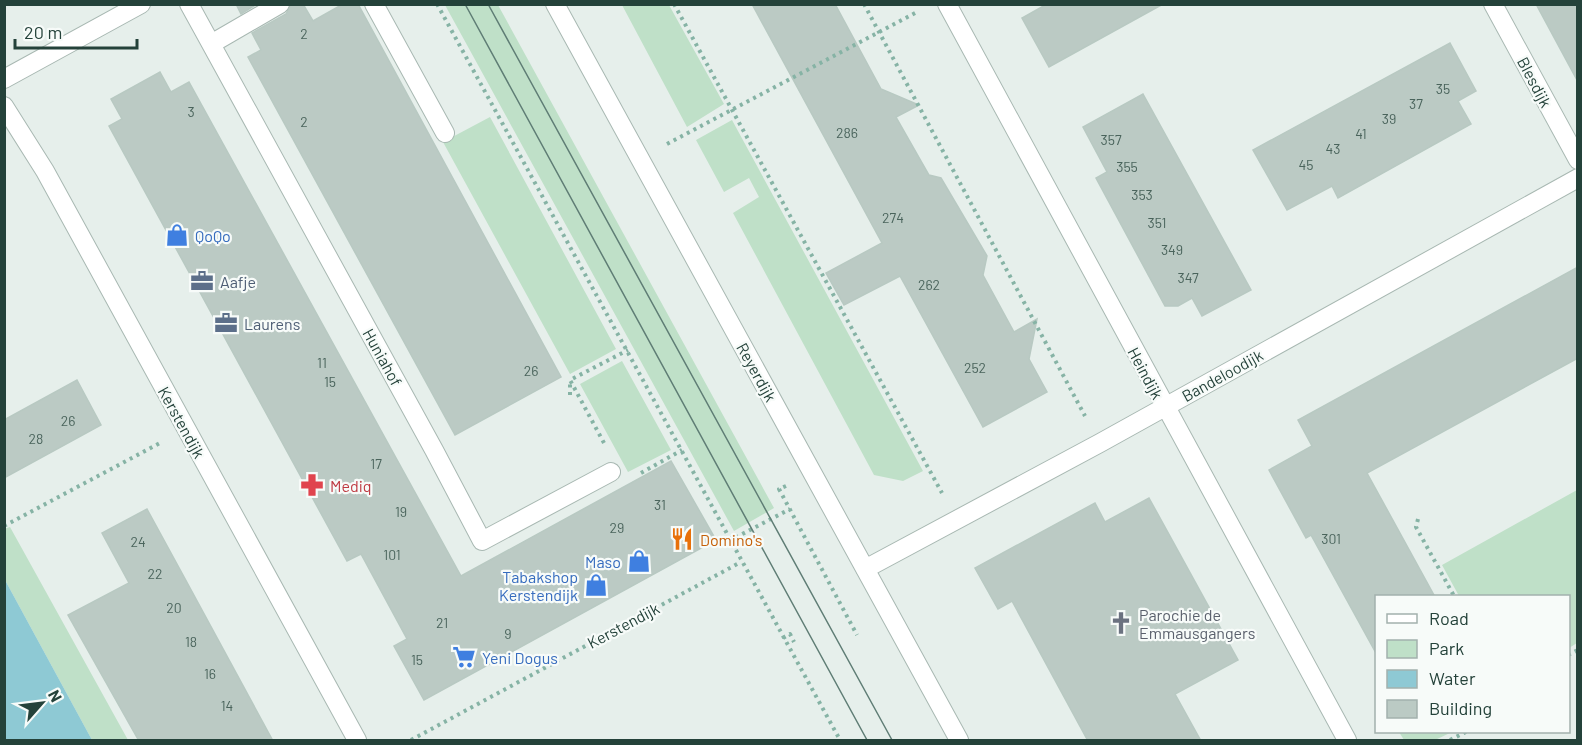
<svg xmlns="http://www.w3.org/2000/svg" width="1582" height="745" font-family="Barlow,sans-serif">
	<rect width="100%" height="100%" fill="#e6efeb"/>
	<path fill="#bfe0c8" d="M445,5H498L774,508L734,531Z
		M622,5H669L724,104L687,127Z
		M490,117L616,349L570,374L443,142Z
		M732,120L923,471L903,481L874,475L733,213L759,197L749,178L724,192L696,140Z
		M622,361L671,450L628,472L580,384Z
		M1577,490V643L1569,648L1568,596H1459L1442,565Z
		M10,527L128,740H92L5,580L4,529Z
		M1399,732H1452L1435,740H1404Z"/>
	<path fill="#8ec9d4" d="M4,580H5L92,740H5Z"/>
	<path fill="#bbcac4" stroke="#b8c9c2" stroke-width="1.5" d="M236,4H257L241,14Z
		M291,4H303L313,21L343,4H358L561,377L455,435L248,57L261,50L252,33L286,14Z
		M752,4H835L881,89L919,105L896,117L929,175L941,178L987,256L983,275L1014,332L1037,319L1029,359L1047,392L983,427L900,276L844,305L826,273L882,243Z
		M1047,4H1163L1049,67L1022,18Z
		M1536,4H1578V82Z
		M1450,43L1476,91L1458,101L1471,124L1338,198L1332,186L1287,210L1253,150Z
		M160,72L171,92L189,82L461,576L671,461L716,540L424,700L394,646L407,639L361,554L347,561L109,126L122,119L111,99Z
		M1143,94L1251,290L1202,316L1192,298L1178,306H1165L1096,178L1107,172L1083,127Z
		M1578,267V358L1367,473L1435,597H1377V655L1311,535L1306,538L1269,470L1312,446L1298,420Z
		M77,380L101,425L4,478V420Z
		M1149,498L1238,660L1175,694L1201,741H1088L1012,601L998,609L975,568L1095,503L1105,522Z
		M147,509L183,575L273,741H139L68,615L129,583L102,533Z"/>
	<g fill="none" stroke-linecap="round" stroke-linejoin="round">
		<g stroke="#a8b8b2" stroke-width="20">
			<path id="minor" d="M189,4L211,44L280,4
				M374,4L445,133
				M555,4L959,740
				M947,4L1347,740
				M1493,4L1578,160
				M211,44L434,450L482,541L611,472
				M4,79L141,4
				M4,106L45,171L357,740
				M865,569L1100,443L1578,178"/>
		</g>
		<path stroke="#86b3a5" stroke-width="4" stroke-dasharray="3 4.5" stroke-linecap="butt" d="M437,4L840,740
			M674,4L942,493
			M864,4L1085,416
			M667,144L917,12
			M570,395V381
			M604,443L570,380L628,350
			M641,473L682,450
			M786,486L779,489L857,635
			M1418,519L1416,527L1454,596
			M4,526L160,443
			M729,541L790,509
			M783,638L790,634L794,642
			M1568,655L1578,650
			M411,740L741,562
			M1450,740L1466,732"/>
		<use href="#minor" stroke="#fff" stroke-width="18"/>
		<path stroke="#5f7d75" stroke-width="1.5" d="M465,4L867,740
			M488,4L892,740"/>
	</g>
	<defs>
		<g id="shop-bare" transform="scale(1.8)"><path d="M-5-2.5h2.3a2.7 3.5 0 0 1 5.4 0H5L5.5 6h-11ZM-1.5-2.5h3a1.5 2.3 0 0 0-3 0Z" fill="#3f7fe0" stroke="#f7fbf9" stroke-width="2.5" paint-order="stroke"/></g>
		<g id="office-bare" transform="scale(1.8)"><path d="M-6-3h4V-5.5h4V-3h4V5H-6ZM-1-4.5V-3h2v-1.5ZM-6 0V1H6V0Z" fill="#5c6f8a" stroke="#f7fbf9" stroke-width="2.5" paint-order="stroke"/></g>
		<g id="pharmacy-bare" transform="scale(1.8)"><path d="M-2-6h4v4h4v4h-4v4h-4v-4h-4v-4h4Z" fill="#e0444e" stroke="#f7fbf9" stroke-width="2.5" paint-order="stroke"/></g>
		<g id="restaurant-bare" transform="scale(1.8)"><path d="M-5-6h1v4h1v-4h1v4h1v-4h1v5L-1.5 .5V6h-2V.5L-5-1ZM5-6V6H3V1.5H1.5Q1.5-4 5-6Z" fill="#e8710a" stroke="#f7fbf9" stroke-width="2.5" paint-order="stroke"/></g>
		<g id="church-bare" transform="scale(1.8)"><path d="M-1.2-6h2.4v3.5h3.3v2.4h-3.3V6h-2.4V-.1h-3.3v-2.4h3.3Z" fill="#6b7280" stroke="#f7fbf9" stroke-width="2.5" paint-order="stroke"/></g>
		<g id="supermarket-bare" transform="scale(1.8)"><path d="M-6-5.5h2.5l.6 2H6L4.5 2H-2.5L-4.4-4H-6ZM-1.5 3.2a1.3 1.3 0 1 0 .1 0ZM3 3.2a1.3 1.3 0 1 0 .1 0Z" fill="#3f7fe0" stroke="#f7fbf9" stroke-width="2.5" paint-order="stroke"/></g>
	</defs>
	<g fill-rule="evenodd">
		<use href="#shop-bare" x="177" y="235"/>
		<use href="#office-bare" x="202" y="281"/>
		<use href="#office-bare" x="226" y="323"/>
		<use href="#pharmacy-bare" x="312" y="485"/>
		<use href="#restaurant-bare" x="682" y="539"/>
		<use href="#shop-bare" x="639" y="561"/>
		<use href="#shop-bare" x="596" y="585"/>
		<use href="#church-bare" x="1121" y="623"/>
		<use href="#supermarket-bare" x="464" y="657"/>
	</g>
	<g text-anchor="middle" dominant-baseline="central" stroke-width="4.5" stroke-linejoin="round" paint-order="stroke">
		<g font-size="14" fill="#4a645c">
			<text x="304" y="33">2</text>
			<text x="1443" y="88">35</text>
			<text x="1416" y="103">37</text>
			<text x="191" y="111">3</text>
			<text x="1389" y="118">39</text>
			<text x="304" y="121">2</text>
			<text x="847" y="132">286</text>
			<text x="1361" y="133">41</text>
			<text x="1111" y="139">357</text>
			<text x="1333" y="148">43</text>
			<text x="1306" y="164">45</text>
			<text x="1127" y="166">355</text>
			<text x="1142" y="194">353</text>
			<text x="893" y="217">274</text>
			<text x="1157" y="222">351</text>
			<text x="1172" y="249">349</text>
			<text x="1188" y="277">347</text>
			<text x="929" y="284">262</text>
			<text x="322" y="362">11</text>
			<text x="975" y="367">252</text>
			<text x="531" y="370">26</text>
			<text x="330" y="381">15</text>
			<text x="68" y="420">26</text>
			<text x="36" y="438">28</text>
			<text x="376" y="463">17</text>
			<text x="660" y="504">31</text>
			<text x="401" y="511">19</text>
			<text x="617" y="527">29</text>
			<text x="1331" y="538">301</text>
			<text x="138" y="541">24</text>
			<text x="392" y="554">101</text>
			<text x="155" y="573">22</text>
			<text x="174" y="607">20</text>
			<text x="442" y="622">21</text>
			<text x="508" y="633">9</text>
			<text x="191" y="641">18</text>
			<text x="417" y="659">15</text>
			<text x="210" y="673">16</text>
			<text x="227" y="705">14</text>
		</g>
		<g font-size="16" fill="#24423a" stroke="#f7fbf9">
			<text transform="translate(1535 82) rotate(62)">Blesdijk</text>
			<text transform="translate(383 357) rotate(61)">Huniahof</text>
			<text transform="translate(757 372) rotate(61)">Reyerdijk</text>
			<text transform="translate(1146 373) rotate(62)">Heindijk</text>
			<text transform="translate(1222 375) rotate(-29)">Bandeloodijk</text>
			<text transform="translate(182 422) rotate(61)">Kerstendijk</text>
			<text transform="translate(623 625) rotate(-28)">Kerstendijk</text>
		</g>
		<g font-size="16" fill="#366cbe" stroke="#f7fbf9" text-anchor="start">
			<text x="195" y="235">QoQo</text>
			<text x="621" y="561" text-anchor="end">Maso</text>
			<text x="578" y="576" text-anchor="end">Tabakshop<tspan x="578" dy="18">Kerstendijk</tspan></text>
			<text x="482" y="657">Yeni Dogus</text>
		</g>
		<g font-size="16" fill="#4e5e75" stroke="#f7fbf9" text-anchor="start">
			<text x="220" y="281">Aafje</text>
			<text x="244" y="323">Laurens</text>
		</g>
		<g font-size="16" fill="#be3a42" stroke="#f7fbf9" text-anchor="start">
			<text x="330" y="485">Mediq</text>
		</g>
		<g font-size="16" fill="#c56008" stroke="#f7fbf9" text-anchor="start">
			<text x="700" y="539">Domino's</text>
		</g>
		<g font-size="16" fill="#5b616d" stroke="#f7fbf9" text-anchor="start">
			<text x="1139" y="614">Parochie de<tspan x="1139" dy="18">Emmausgangers</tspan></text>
		</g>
	</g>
	<rect width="1582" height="745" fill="none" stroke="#24423a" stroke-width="12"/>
	<rect x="1375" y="595" width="195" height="138" fill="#f7fbf9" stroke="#a3b1ad" stroke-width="1.5"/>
	<rect x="1387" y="614" width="30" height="9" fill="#ffffff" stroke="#a3b1ad" stroke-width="1.5"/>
	<text x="1429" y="625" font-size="18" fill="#24423a">Road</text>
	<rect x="1387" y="640" width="30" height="18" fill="#bfe0c8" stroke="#a3b1ad" stroke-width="1.5"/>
	<text x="1429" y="655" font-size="18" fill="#24423a">Park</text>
	<rect x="1387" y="670" width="30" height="18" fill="#8ec9d4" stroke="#a3b1ad" stroke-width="1.5"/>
	<text x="1429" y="685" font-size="18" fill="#24423a">Water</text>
	<rect x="1387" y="700" width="30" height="18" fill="#bbcac4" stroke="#a3b1ad" stroke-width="1.5"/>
	<text x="1429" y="715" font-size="18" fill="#24423a">Building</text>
	<g transform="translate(42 703) rotate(62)" stroke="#f7fbf9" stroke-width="4.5" paint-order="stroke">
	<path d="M0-4.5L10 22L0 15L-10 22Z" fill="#24423a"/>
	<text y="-9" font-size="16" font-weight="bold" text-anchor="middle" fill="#24423a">N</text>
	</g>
	<path d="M15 39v9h122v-9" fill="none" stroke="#24423a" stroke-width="3"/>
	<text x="24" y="39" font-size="18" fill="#24423a" stroke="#f7fbf9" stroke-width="4.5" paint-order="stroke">20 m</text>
</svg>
